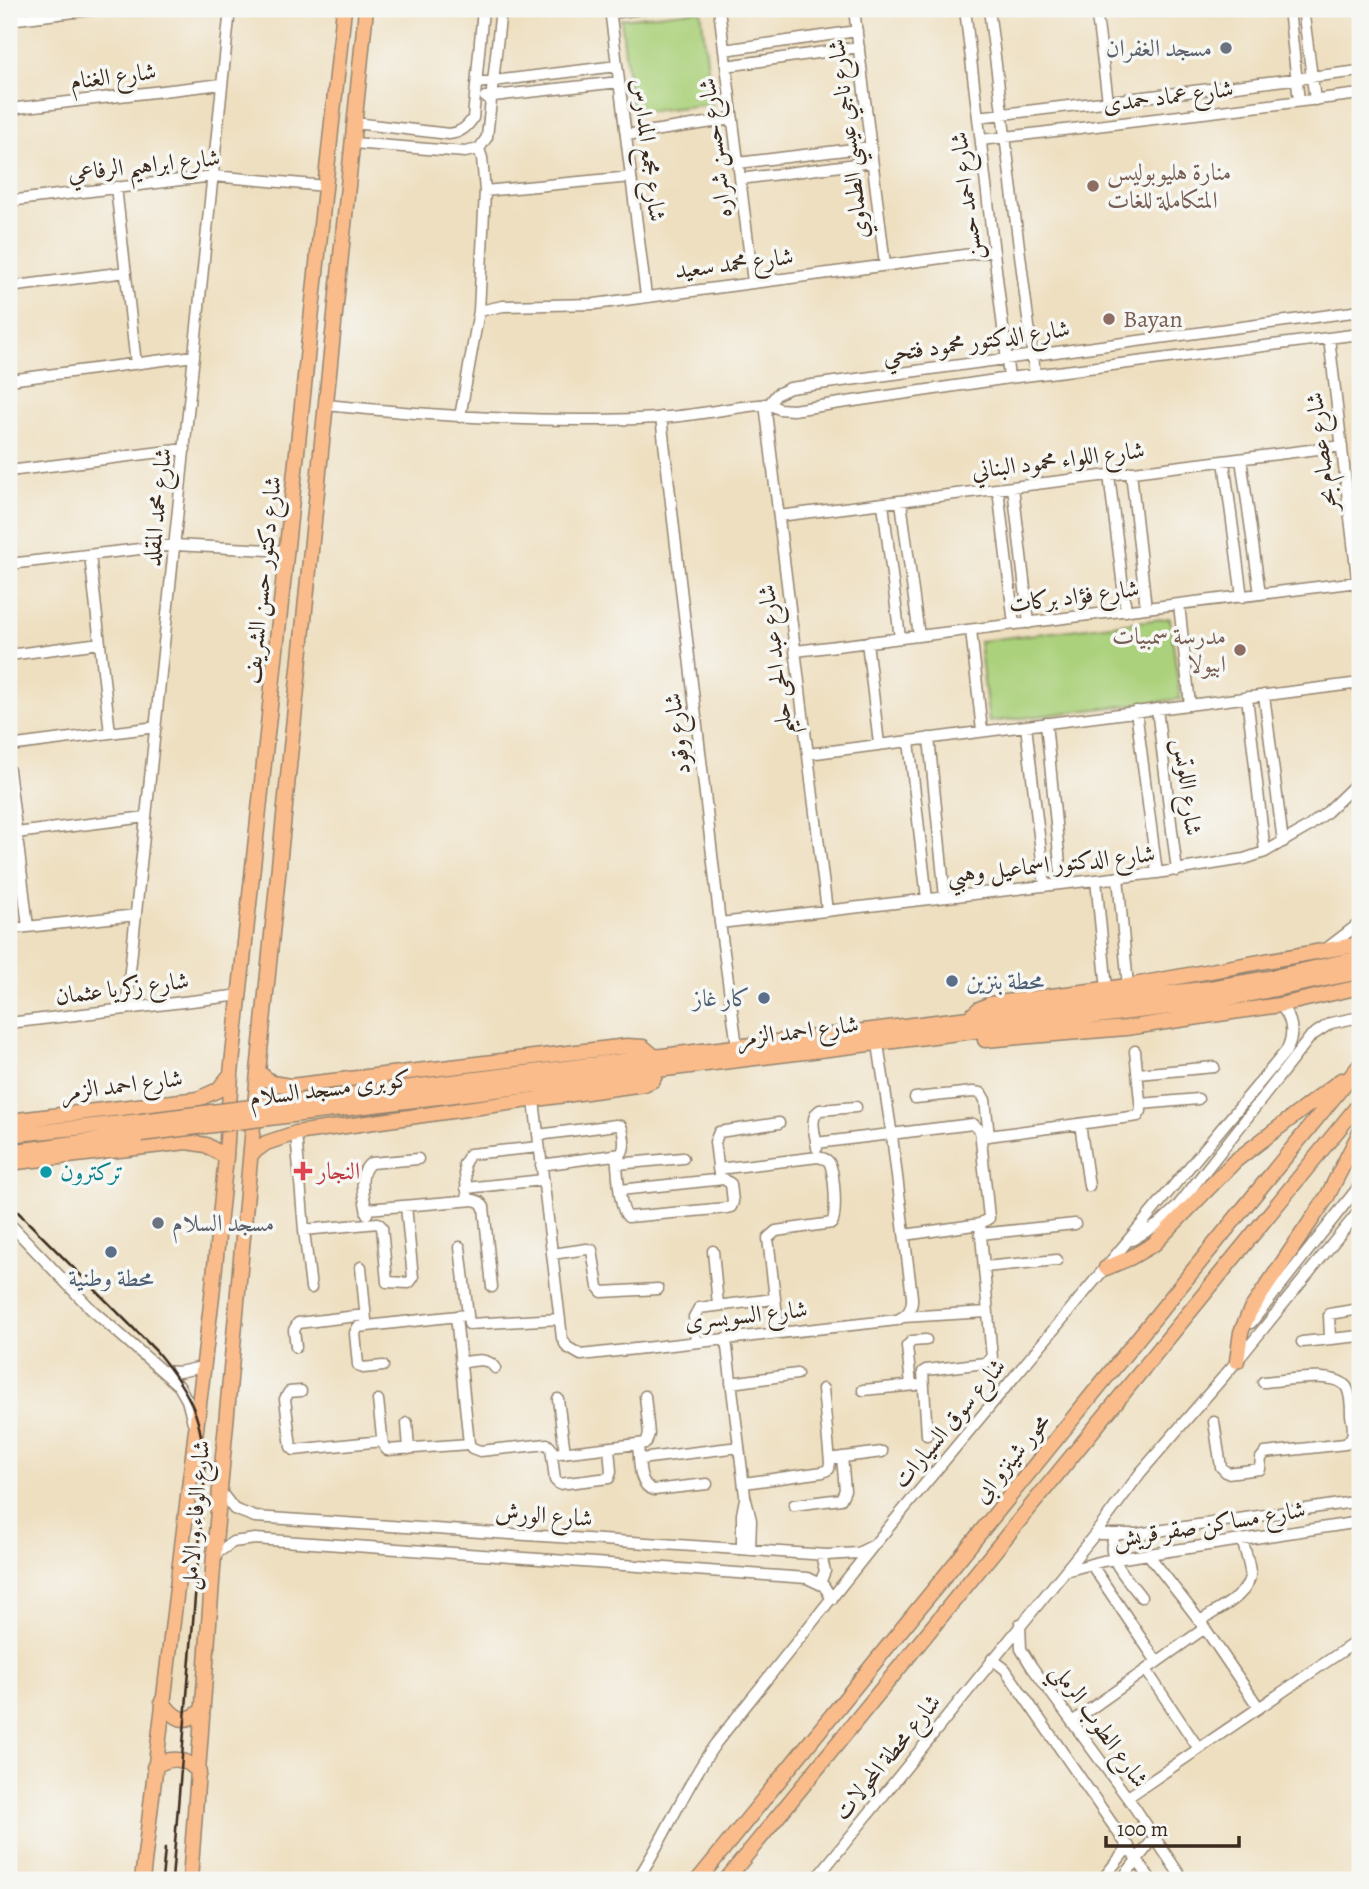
<svg xmlns="http://www.w3.org/2000/svg" width="1369" height="1889" font-family="Alegreya,Amiri,serif">
	<rect width="100%" height="100%" fill="#f6f6f2"/>
	<filter id="ink" filterUnits="userSpaceOnUse"><feTurbulence type="fractalNoise" baseFrequency=".0143" numOctaves="2"/><feDisplacementMap in="SourceGraphic" scale="14" xChannelSelector="R" yChannelSelector="G"/><feConvolveMatrix kernelMatrix="1 2 1 2 8 2 1 2 1" color-interpolation-filters="sRGB"/></filter>
	<filter id="wash" filterUnits="userSpaceOnUse"><feTurbulence type="fractalNoise" baseFrequency=".00686" numOctaves="4" result="noise"/><feDisplacementMap in="SourceGraphic" scale="28" xChannelSelector="R" yChannelSelector="G"/><feGaussianBlur stdDeviation="1.57" result="paint"/><feColorMatrix in="noise" values="0 0 0 0 0 0 0 0 0 0 0 0 0 0 0 0 0 1.4 0 .05"/><feComposite in="paint" operator="in"/></filter>
	<g filter="url(#wash)">
		<rect width="100%" height="100%" fill="#eedfc0"/>
		<path fill="#abd17b" stroke="#737e4c" stroke-width="2" d="M701,10L712,104L632,113L621,19Z
			M1170,618L1180,699L989,722L979,641Z"/>
	</g>
	<g filter="url(#ink)">
		<g fill="none" stroke-linecap="round" stroke-linejoin="round">
			<g stroke="#94846f" stroke-width="13">
				<path id="minor" d="M610,9L646,296
					M719,9L753,282
					M854,9L885,265
					M965,9L1009,378
					M989,9L1035,374
					M1096,9L1108,101
					M1289,9L1299,101
					M1303,9L1315,100
					M611,13L644,9
					M9,20L99,9
					M724,50L857,31
					M726,66L859,47
					M477,83L617,66
					M485,97L619,82
					M9,109L222,84
					M978,117L1360,71
					M354,123L449,134C460,133 467,128 473,118L483,9
					M626,135L733,119
					M981,140L1360,94
					M353,143L465,152L479,149L487,137L501,9
					M738,163L870,147
					M740,179L872,162
					M116,187L136,364
					M485,191L631,177
					M9,201L213,176L326,186
					M9,287L126,272
					M479,311L503,306L595,304L994,251
					M1329,338L1360,603
					M9,380L194,356
					M765,404L827,911
					M769,404L777,394L790,388L1360,311
					M326,405C436,416 546,424 657,418C695,416 731,407 769,404L779,409L793,410L1009,378L1360,334
					M460,417L479,311L485,191L482,158L479,149
					M661,417L720,923L737,1046
					M1241,459L1260,594
					M1224,461L1242,597
					M9,471L185,449
					M1131,472L1146,608
					M1109,475L1126,611
					M1013,487L1029,623
					M998,489L1014,624
					M901,502L919,636
					M883,504L900,638
					M779,516L1342,446
					M90,555L110,733
					M9,564L175,545L287,551
					M1179,604L1190,705
					M971,630L982,731
					M867,642L879,744
					M796,651L1358,582
					M9,655L100,643
					M1264,695L1283,842
					M1247,697L1265,852
					M1157,709L1177,871
					M1136,711L1157,873
					M1046,723L1062,884
					M1026,726L1045,886
					M929,738L945,897
					M909,741L927,899
					M9,746L156,727
					M808,754L1360,683
					M9,770L28,927
					M16,833L146,817
					M1118,877L1128,986
					M1096,880L1107,989
					M720,923L1157,873L1244,859L1265,852L1308,827L1327,812L1360,780
					M9,929L136,915
					M1326,949L1360,923
					M126,1009L230,9
					M9,1023L241,995
					M1138,1074L1214,1067
					M915,1098L973,1092L981,1093L985,1100L989,1136
					M534,1100L562,1338L567,1347L581,1355L897,1320C908,1315 913,1308 912,1297L892,1136L878,1044
					M1141,1104L1198,1099
					M1080,1124L1089,1186
					M296,1133L304,1230L311,1288
					M538,1135L616,1125L621,1126C624,1133 626,1148 621,1154L541,1165
					M981,1137L1138,1116L1141,1111L1135,1051
					M816,1143L973,1124L980,1130L989,1218L980,1224L905,1235
					M817,1148C816,1135 808,1118 820,1110L856,1107
					M616,1155C618,1169 618,1208 628,1217L727,1208L731,1207L733,1202L731,1184L724,1179L620,1190
					M617,1164L683,1158
					M718,1169L818,1157C822,1158 825,1158 828,1161C835,1168 837,1215 832,1223L776,1231L768,1238L779,1333
					M719,1174L715,1142L719,1132L779,1123
					M466,1188L543,1180
					M468,1200L464,1164L470,1154L539,1147
					M367,1209L474,1200L480,1202L484,1207L492,1287
					M367,1214C365,1199 356,1172 371,1163L418,1159
					M9,1223L91,1309L179,1386L187,1400L194,1426
					M304,1230L378,1223L382,1227L387,1282L409,1283L413,1278L406,1206
					M980,1234L1075,1224
					M1132,1240L1159,1224L1177,1207L1311,1036L1331,1023L1360,1017
					M460,1247L469,1324L560,1319
					M713,1251L718,1305
					M552,1254L587,1249L592,1250L598,1287L602,1292L658,1289
					M361,1267L366,1320
					M984,1267L1057,1260
					M456,1316L469,1444L472,1448L480,1451L547,1444L551,1448L555,1480L559,1484L609,1478L611,1472L609,1448
					M903,1317L987,1312
					M1251,1323L1360,1185
					M726,1339L745,1496L751,1520L750,1550
					M1330,1339L1329,1314L1360,1309
					M696,1342L694,1317L699,1308L774,1299
					M1302,1342L1360,1336
					M296,1347L294,1330L298,1323L365,1315
					M460,1363C473,1361 487,1356 495,1368
					M383,1366L363,1368L358,1365L355,1333L358,1327L467,1315
					M163,1371L179,1372L202,1367
					M731,1383L797,1374
					M911,1385L907,1346L912,1341L926,1340
					M863,1390L916,1385
					M301,1391L289,1392L285,1399L291,1447L294,1450L382,1441
					M558,1399L565,1453
					M378,1400L383,1445L387,1450L469,1444
					M1214,1422L1221,1467L1227,1473L1260,1469L1261,1458L1265,1453L1345,1444C1356,1437 1353,1427 1351,1415C1351,1407 1351,1396 1347,1388C1336,1370 1283,1381 1263,1382
					M407,1423L409,1449
					M927,1435L923,1372L926,1370L985,1363L992,1358L980,1224
					M638,1445C640,1459 637,1486 654,1490L707,1484
					M552,1454L646,1443L649,1434L645,1396
					M836,1458L882,1452
					M640,1459L739,1447
					M744,1483L823,1472L829,1469L830,1462L823,1389
					M220,1491L234,1509L255,1517L827,1555L858,1553L872,1546
					M794,1505L841,1499L845,1490L842,1457
					M1095,1534H1137L1360,1501
					M1116,1535C1101,1555 1129,1580 1141,1597
					M742,1549V1514L745,1499
					M1148,1554L1200,1621L1259,1708
					M214,1555L233,1542L255,1539L807,1578L824,1586L832,1599
					M1091,1564L1157,1662
					M1065,1571L1103,1561L1360,1522
					M820,1583L825,1571L821,1555
					M1200,1621C1216,1610 1252,1595 1250,1572C1249,1562 1245,1550 1242,1540
					M1020,1624L1021,1649L1032,1667L1135,1808L1183,1880
					M992,1659L1005,1669L1151,1880
					M1146,1670L1199,1749
					M1072,1722L1205,1628
					M1128,1797L1360,1639
					M637,1880C666,1836 685,1786 716,1743L874,1545L1286,1051C1295,1034 1293,1019 1280,1005
					M815,1880L1095,1534L1141,1472L1237,1361L1360,1210
					M1102,1880L1129,1846
					M1121,1880L1155,1837"/>
			</g>
			<g stroke="#94846f" stroke-width="17">
				<path id="major" d="M970,1017L979,1009L990,1004L1128,986L1360,944
					M985,1040L1126,1028L1280,1005L1360,987
					M258,1072L272,1083L290,1086L627,1046L643,1047L655,1057
					M306,1100L1210,988L1269,978L1360,958
					M309,1113L1211,1002L1360,972
					M9,1121L198,1099L218,1090L231,1074
					M9,1135L141,1121
					M9,1152L141,1134
					M251,1154L266,1143L296,1133L644,1084L653,1080L657,1071
					M9,1163L187,1142L206,1145L226,1157
					M1106,1268L1130,1258L1154,1244L1235,1161L1341,1080
					M1237,1361L1241,1332L1250,1311L1327,1197L1360,1132
					M162,1701C175,1720 185,1726 203,1709
					M154,1767C170,1756 187,1757 199,1773
					M142,1880L212,1296L226,1157L231,1074L344,9
					M190,1880L214,1555L258,1072L366,9
					M698,1880L1360,1065
					M726,1880L1360,1103"/>
			</g>
			<use href="#minor" stroke="#fff" stroke-width="10"/>
			<use href="#major" stroke="#fabc8b" stroke-width="14"/>
			<path stroke="#3b2a1e" stroke-width="2.5" d="M9,1203L156,1351C191,1393 203,1418 205,1474L172,1880
				M162,1880L165,1848"/>
			<g stroke="#94846f" stroke-width="17" stroke-linecap="butt">
				<path id="major-bridge" d="M141,1121L306,1100
					M141,1134L309,1113"/>
			</g>
			<use href="#major-bridge" stroke="#fabc8b" stroke-width="14"/>
		</g>
	</g>
	<g fill="#6b7280" stroke="#f6f6f2" stroke-width="2.5">
		<circle cx="1226" cy="48" r="7"/>
		<circle cx="158" cy="1223" r="7"/>
	</g>
	<g fill="#8d6e63" stroke="#f6f6f2" stroke-width="2.5">
		<circle cx="1093" cy="186" r="7"/>
		<circle cx="1109" cy="319" r="7"/>
		<circle cx="1240" cy="650" r="7"/>
	</g>
	<g fill="#5c6f8a" stroke="#f6f6f2" stroke-width="2.5">
		<circle cx="952" cy="981" r="7"/>
		<circle cx="764" cy="998" r="7"/>
		<circle cx="111" cy="1252" r="7"/>
	</g>
	<path fill="#e0444e" stroke="#f6f6f2" stroke-width="2.5" d="M299.5 1160.5h7v7h7v7h-7v7h-7v-7h-7v-7h7z"/>
	<circle fill="#0f9aa8" stroke="#f6f6f2" stroke-width="2.5" cx="46" cy="1172" r="7"/>
	<g text-anchor="middle" dominant-baseline="central" stroke-width="7" stroke-linejoin="round" paint-order="stroke">
		<g font-size="24" fill="#5b616d" stroke="#f6f6f2" text-anchor="end">
			<text x="1212" y="48">مسجد الغفران</text>
			<text x="172" y="1223" text-anchor="start">مسجد السلام</text>
		</g>
		<g font-size="24" fill="#3b2a1e" stroke="#f6f6f2">
			<text transform="translate(113 76) rotate(-7)">شارع الغنام</text>
			<text transform="translate(1168 96) rotate(-7)">شارع عماد حمدى</text>
			<text transform="translate(848 139) rotate(-97)">شارع ناجي عيسي الطماوي</text>
			<text transform="translate(715 148) rotate(-97)">شارع حسن شراره</text>
			<text transform="translate(649 150) rotate(83)">شارع مجمع المدارس</text>
			<text transform="translate(144 165) rotate(-6)">شارع ابراهيم الرفاعي</text>
			<text transform="translate(966 196) rotate(-97)">شارع احمد حسن</text>
			<text transform="translate(734 263) rotate(-7)">شارع محمد سعيد</text>
			<text transform="translate(976 341) rotate(-8)">شارع الدكتور محمود فتحي</text>
			<text transform="translate(1321 452) rotate(-97)">شارع عصام بحر</text>
			<text transform="translate(1058 460) rotate(-7)">شارع اللواء محمود البناني</text>
			<text transform="translate(157 507) rotate(-84)">شارع محمد المقلد</text>
			<text transform="translate(262 580) rotate(-84)">شارع دكتور حسن الشريف</text>
			<text transform="translate(1074 596) rotate(-7)">شارع فؤاد بركات</text>
			<text transform="translate(775 660) rotate(-97)">شارع عبد الحى حليم</text>
			<text transform="translate(677 734) rotate(-97)">شارع وقود</text>
			<text transform="translate(1188 787) rotate(83)">شارع اللوتس</text>
			<text transform="translate(1051 864) rotate(-6)">شارع الدكتور اسماعيل وهبي</text>
			<text transform="translate(122 988) rotate(-7)">شارع زكريا عثمان</text>
			<text transform="translate(798 1031) rotate(-7)">شارع احمد الزمر</text>
			<text transform="translate(122 1085) rotate(-7)">شارع احمد الزمر</text>
			<text transform="translate(330 1088) rotate(-7)">كوبرى مسجد السلام</text>
			<text transform="translate(746 1315) rotate(-6)">شارع السويسرى</text>
			<text transform="translate(949 1423) rotate(-50)">شارع سوق السيارات</text>
			<text transform="translate(1011 1458) rotate(-51)">محور شينزو ابى</text>
			<text transform="translate(195 1515) rotate(-85)">شارع الوفاء و الامل</text>
			<text transform="translate(544 1515) rotate(4)">شارع الورش</text>
			<text transform="translate(1209 1524) rotate(-9)">شارع مساكن صقر قريش</text>
			<text transform="translate(1100 1725) rotate(54)">شارع الطوب الرملي</text>
			<text transform="translate(887 1757) rotate(-51)">شارع محطة المحولات</text>
		</g>
		<g font-size="24" fill="#785e54" stroke="#f6f6f2" text-anchor="start">
			<text x="1107" y="172">منارة هليوبوليس<tspan x="1107" dy="28">المتكاملة للغات</tspan></text>
			<text x="1123" y="319">Bayan</text>
			<text x="1226" y="636" text-anchor="end">مدرسة سمبيات<tspan x="1226" dy="28">ابيولا</tspan></text>
		</g>
		<g font-size="24" fill="#4e5e75" stroke="#f6f6f2" text-anchor="start">
			<text x="966" y="981">محطة بنزين</text>
			<text x="750" y="998" text-anchor="end">كار غاز</text>
			<text x="111" y="1278" text-anchor="middle">محطة وطنية</text>
		</g>
		<g font-size="24" fill="#be3a42" stroke="#f6f6f2" text-anchor="start">
			<text x="317" y="1171">النجار</text>
		</g>
		<g font-size="24" fill="#0d838f" stroke="#f6f6f2" text-anchor="start">
			<text x="60" y="1172">تركترون</text>
		</g>
	</g>
	<rect width="1369" height="1889" fill="none" stroke="#f6f6f2" stroke-width="35"/>
	<path d="M1106 1836v10h133v-10" fill="none" stroke="#3b2a1e" stroke-width="3.5"/>
	<text x="1117" y="1836" font-size="21" fill="#3b2a1e" stroke="#f6f6f2" stroke-width="5" paint-order="stroke">100 m</text>
</svg>
